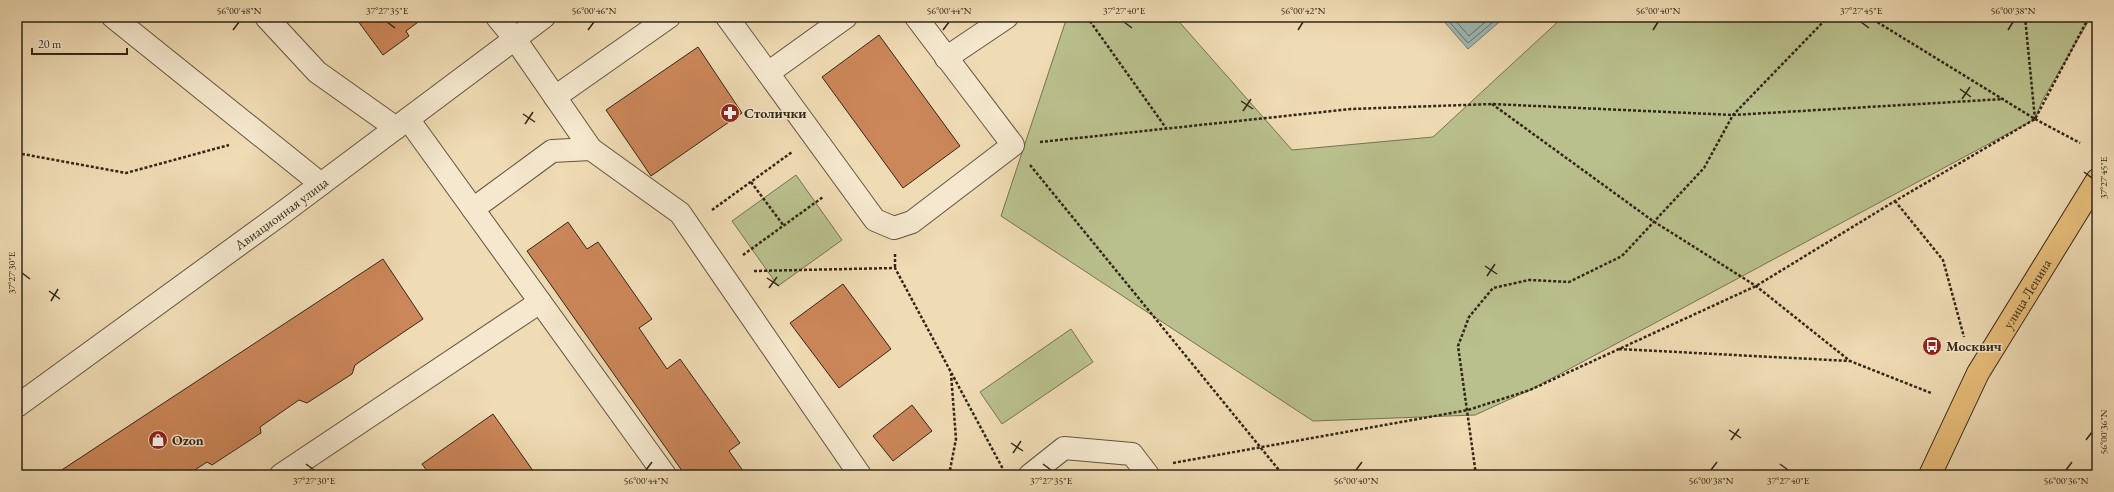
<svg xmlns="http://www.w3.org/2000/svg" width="2114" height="492" font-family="'EB Garamond',serif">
	<rect width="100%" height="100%" fill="#efdbb4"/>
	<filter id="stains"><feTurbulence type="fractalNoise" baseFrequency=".005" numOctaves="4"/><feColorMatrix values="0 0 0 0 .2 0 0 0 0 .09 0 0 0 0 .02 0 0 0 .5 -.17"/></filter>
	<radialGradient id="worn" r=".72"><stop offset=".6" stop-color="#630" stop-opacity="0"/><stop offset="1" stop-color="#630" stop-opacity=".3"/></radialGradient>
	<path fill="#b9c08d" stroke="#767352" d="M1067,17H1175L1292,150L1433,137L1563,17H2091L2042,101L2035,119L1530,390L1475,415L1313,421L1001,216Z
		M796,175L842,240L778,286L732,221Z
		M1071,329L1093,362L1002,424L980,392Z"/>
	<path fill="#9db9b6" stroke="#737e76" d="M1440,17H1505L1468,49Z"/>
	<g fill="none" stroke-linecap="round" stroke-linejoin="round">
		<path stroke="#687066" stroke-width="1" d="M1445,17L1468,43L1499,17
			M1452,17L1469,36L1491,17"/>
	</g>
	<path fill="#cb8659" stroke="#332616" d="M355,17H425L406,31L409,36L383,55Z
		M879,35L960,146L903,188L822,77Z
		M698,47L742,113L651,176L606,110Z
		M568,222L587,249L598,242L652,319L639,328L667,369L680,359L740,443L729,451L746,475H685L527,251Z
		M383,259L423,319L355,365L352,374L307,403L299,400L260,427L261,433L212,465L207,462L187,475H54Z
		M843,284L891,349L839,388L790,323Z
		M912,405L932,431L893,461L873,436Z
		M493,414L536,475H430L422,464Z"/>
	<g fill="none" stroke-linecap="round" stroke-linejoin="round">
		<g stroke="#62533e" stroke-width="24">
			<g id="minor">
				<path d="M113,17L321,184"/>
				<path d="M266,17L317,72L396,128"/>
				<path d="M497,17L515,39L591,149L680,213L860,475"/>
				<path d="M727,17L875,220L894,228L912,222L1013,145L916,17"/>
				<path d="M946,58L1007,17"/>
				<path d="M768,73L846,17"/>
				<path d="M555,97L669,17"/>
				<path d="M408,119L665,475"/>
				<path d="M473,209L552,151L591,149"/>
				<path id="s1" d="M17,406L281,214L544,17"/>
				<path d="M281,475L540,302"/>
				<path d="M1030,475L1064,448L1132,454L1148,475"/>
			</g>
		</g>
		<g stroke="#332616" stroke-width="24">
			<g id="major">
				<path id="s2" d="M1930,475L1978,373L2097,180"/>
			</g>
		</g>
		<path stroke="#332616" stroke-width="2.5" stroke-dasharray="3 2" stroke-linecap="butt" d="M1087,17L1166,128
			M1869,17L2035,119L2080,143
			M2025,17L2035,119
			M1492,104L1653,221L1756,286L1850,361L1931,393
			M1040,142L1351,109L1492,104L1733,115L2004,99
			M17,153L126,173L229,145
			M1030,165L1283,475
			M751,182L784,226
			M1895,201L1943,260L1964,337
			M712,210L792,152
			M895,254V268
			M743,255L823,197
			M754,271L895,268L1003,469
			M1619,349L1850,361
			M1173,463L1468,410L1530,390L1756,286L1895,201L2035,119L2089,17
			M949,475L956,439L951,374
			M1476,475L1458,346L1469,317L1493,288L1529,280L1569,282L1622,256L1704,168L1733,115L1828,17"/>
		<use href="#minor" stroke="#f5e8ce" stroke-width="22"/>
		<use href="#major" stroke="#e8be7a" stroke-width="22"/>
	</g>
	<path fill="none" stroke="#332616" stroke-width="1.5" d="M387,22L395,28M1124,22L1132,28M1861,22L1869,28M233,30L239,22M588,30L594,22M943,30L949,22M1298,30L1303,22M1653,30L1658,22M2008,30L2013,22M1960,89L1971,97M1962,99L1970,87M1241,101L1253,109M1243,111L1251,99M523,114L535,122M525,124L533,112M2084,172L2092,178M1485,266L1497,274M22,273L30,279M1487,276L1495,264M767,278L779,286M769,288L777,277M49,291L60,299M51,301L58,289M1729,430L1741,438M1731,440L1739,429M2086,440L2092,432M1011,443L1023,451M1013,453L1021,441M306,464L314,470M1043,464L1051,470M1780,464L1788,470M646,470L652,462M1356,470L1362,462M1711,470L1717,462M2066,470L2072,462"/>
	<defs>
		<g id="pharmacy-disc" transform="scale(1)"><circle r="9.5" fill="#8f2418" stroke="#f5e8ce"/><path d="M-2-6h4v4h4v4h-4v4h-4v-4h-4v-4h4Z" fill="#fff"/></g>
		<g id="bus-disc" transform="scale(1)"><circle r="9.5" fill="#8f2418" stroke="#f5e8ce"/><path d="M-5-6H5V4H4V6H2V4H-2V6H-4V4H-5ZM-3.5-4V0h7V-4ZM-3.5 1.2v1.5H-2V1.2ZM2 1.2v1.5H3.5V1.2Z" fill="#fff"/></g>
		<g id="shop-disc" transform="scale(1)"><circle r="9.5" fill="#8f2418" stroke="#f5e8ce"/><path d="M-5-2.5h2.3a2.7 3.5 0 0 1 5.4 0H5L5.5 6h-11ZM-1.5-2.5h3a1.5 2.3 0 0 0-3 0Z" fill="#fff"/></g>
	</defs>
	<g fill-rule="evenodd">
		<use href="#pharmacy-disc" x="730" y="113"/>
		<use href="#bus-disc" x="1932" y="346"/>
		<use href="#shop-disc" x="158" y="440"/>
	</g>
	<g text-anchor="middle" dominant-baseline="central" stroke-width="3" stroke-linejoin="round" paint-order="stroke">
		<g font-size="14" font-weight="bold" fill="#332616" stroke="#f5e8ce" text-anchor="start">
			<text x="744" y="113">Столички</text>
			<text x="1946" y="346">Москвич</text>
			<text x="172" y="440">Ozon</text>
		</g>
		<g font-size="14" fill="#332616" stroke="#f5e8ce">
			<text stroke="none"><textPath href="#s1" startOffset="327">Авиационная улица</textPath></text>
			<text stroke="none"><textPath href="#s2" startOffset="206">улица Ленина</textPath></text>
		</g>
	</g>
	<rect width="2114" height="492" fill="none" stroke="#efdbb4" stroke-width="44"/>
	<path d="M32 48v6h95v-6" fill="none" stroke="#332616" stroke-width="2"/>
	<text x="38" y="48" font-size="12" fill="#332616" stroke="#f5e8ce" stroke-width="3" paint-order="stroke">20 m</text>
	<rect x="22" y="22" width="2070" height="448" fill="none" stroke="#332616" stroke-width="1.5"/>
	<g font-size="10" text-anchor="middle" fill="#332616">
		<text x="239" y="14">56°00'48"N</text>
		<text x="387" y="14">37°27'35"E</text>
		<text x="594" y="14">56°00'46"N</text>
		<text x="949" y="14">56°00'44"N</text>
		<text x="1124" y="14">37°27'40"E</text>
		<text x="1303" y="14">56°00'42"N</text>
		<text x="1658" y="14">56°00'40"N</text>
		<text x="1861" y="14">37°27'45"E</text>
		<text x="2013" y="14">56°00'38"N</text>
		<text transform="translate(2103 178) rotate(-90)" y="4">37°27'45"E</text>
		<text transform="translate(11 273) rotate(-90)" y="4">37°27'30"E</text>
		<text transform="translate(2103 432) rotate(-90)" y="4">56°00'36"N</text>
		<text x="314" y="484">37°27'30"E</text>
		<text x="646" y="484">56°00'44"N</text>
		<text x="1051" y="484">37°27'35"E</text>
		<text x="1356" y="484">56°00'40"N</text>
		<text x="1711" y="484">56°00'38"N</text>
		<text x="1788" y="484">37°27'40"E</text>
		<text x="2066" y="484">56°00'36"N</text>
	</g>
	<rect width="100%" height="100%" filter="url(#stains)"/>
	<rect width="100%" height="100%" fill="url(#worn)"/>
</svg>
